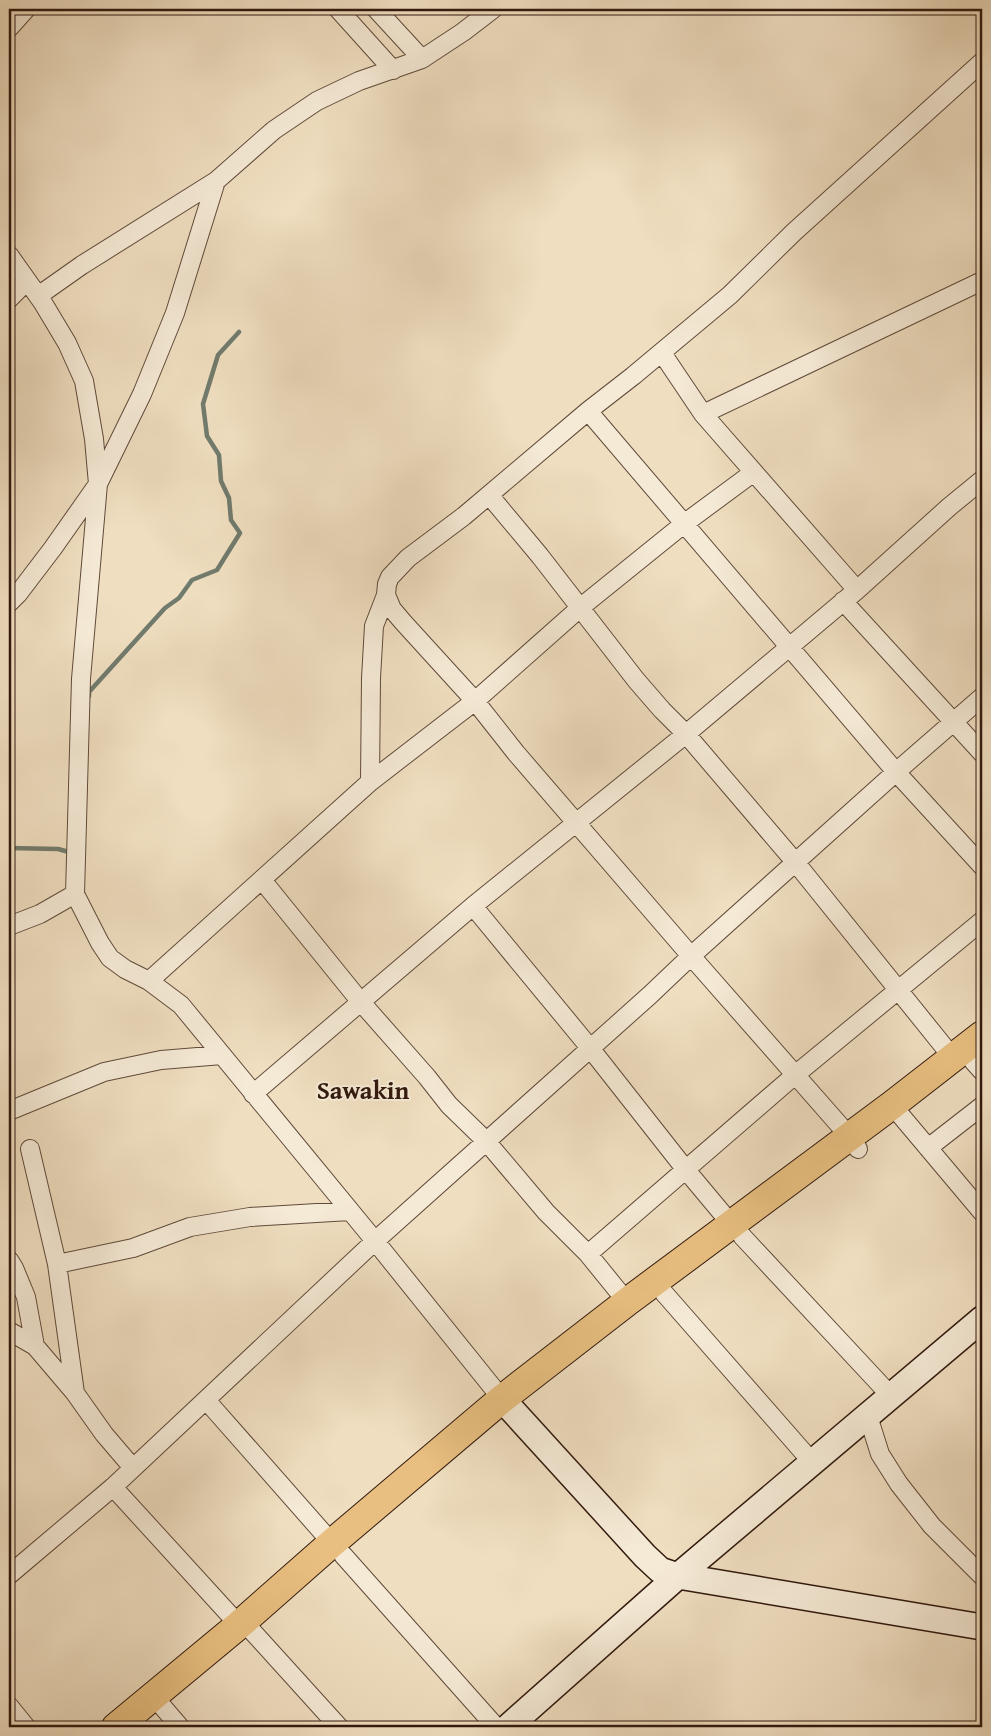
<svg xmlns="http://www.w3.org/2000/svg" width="991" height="1736" font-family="'Gentium Book Plus',serif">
	<rect width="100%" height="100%" fill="#efdec0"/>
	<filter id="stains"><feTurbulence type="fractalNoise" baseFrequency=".004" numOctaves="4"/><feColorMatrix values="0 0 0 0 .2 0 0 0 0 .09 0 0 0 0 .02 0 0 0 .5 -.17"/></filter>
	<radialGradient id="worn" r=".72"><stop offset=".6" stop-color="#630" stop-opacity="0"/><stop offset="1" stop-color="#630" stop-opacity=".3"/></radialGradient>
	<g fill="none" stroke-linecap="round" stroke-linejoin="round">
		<path stroke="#717b6d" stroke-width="4.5" d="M89,696V692L165,608L179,598L192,580L217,570L240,533L231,520L229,498L221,481L219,455L207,436L203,404L218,355L239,332
			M9,848L58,849L69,852L70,849"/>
		<g stroke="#604a3a" stroke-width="20">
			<path id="street" d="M338,9L393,70
				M376,9L422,59
				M9,28L26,9
				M9,255L43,303L67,343L84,381L94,439L98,484L81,679L75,894L100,943L110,958L125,969L149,981L181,1005L375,1241L502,1399
				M38,296L82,265L216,181L274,130L317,101L359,81L422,59L463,32L493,9
				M9,299L27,281
				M662,353L703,414L857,590
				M588,411L896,772L982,866
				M703,414L982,281
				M489,495L540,556L636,680L662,710L686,734L796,863L953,1058
				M386,595L392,609L403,622L475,701L516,753L691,956L849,1136L858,1149
				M843,601L982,753
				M9,603L18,594L53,548L98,484L142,394L175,313L216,181
				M370,782L371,678L374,626L386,595L387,584L390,577L408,558L464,516L588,411L633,376L730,295L794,232L982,62
				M262,880L360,1001L427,1077L449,1105L486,1141L546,1212L588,1254L627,1302
				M473,906L590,1048L686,1170L732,1225
				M9,926L40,914L75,894
				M149,981L370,782L475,701L581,607L685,523L754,472
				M973,1061L982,1071
				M253,1094L473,906L686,734L857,590L949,507L982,480
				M892,1105L982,1212
				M9,1111L104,1072L161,1060L222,1055
				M928,1148L982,1106
				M30,1149L57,1264
				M742,1236L891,1396
				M588,1254L795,1075L982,921
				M9,1260L14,1268L26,1297L35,1346L75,1393L104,1434L133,1468
				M664,1293L812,1462
				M9,1331L35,1346
				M75,1393L57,1264L133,1248L190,1227L250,1217L350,1211
				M206,1400L332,1543
				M868,1416L880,1454L899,1484L932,1526L982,1576
				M113,1487L239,1625
				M343,1555L496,1727
				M9,1575L113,1487L375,1241L650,995L691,956L896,772L982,697
				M252,1631L339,1727
				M9,1706L26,1727
				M162,1706L180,1727"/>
		</g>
		<g stroke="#31190e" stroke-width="28">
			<path id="secondary" d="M502,1399L645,1556L660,1570L678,1576L982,1627
				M508,1727L678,1576L982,1319"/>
		</g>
		<g stroke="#31190e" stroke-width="30">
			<path id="primary" d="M116,1727L239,1625L332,1543L502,1399L627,1302L892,1105L982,1035"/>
		</g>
		<use href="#street" stroke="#f5ead6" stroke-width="18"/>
		<use href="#secondary" stroke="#f5ead6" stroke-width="25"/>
		<use href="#primary" stroke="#e8bf80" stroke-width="28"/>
	</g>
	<g text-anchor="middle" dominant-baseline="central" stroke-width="4" stroke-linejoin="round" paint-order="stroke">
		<g font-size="25" font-weight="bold" fill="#31190e" stroke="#f5ead6">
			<text x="363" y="1090">Sawakin</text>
		</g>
	</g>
	<rect width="991" height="1736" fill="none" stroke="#efdec0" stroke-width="30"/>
	<rect x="10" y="10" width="971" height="1716" fill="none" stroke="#31190e" stroke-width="2.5"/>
	<rect x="15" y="15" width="961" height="1706" fill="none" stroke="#31190e"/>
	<rect width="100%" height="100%" filter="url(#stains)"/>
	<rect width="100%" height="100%" fill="url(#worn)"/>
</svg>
